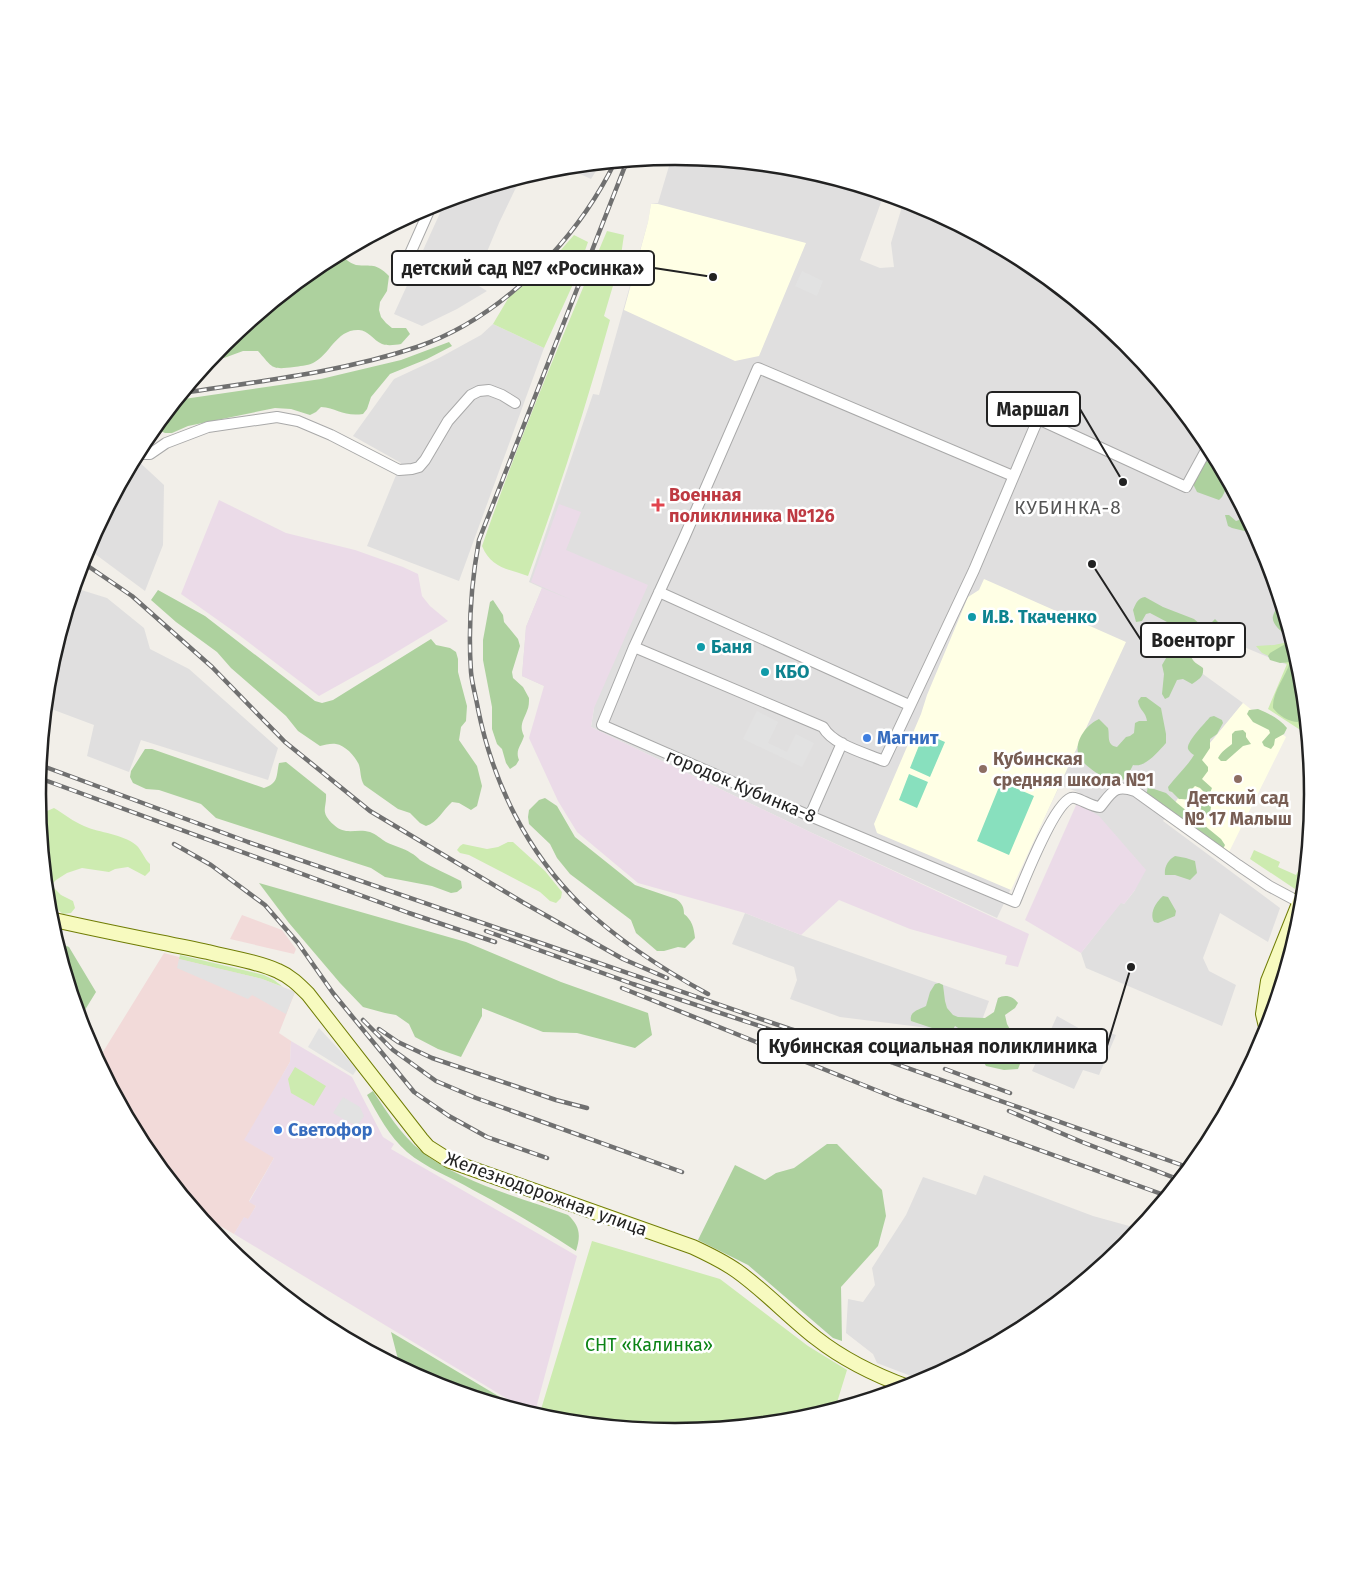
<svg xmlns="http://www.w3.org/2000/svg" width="1351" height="1588" font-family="'Fira Sans',sans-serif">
	<rect width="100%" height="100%" fill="#f2efe9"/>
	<path fill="#e0dfdf" d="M672,156L800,168L884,194L860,260L880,268L894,267L891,243L904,200L920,205L1030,264L1127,343L1206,440L1265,550L1297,656L1292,667L1201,629L1184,657L1196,669L1243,703L1201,754L1197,771L1163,821L1280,908L1268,942L1220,913L1203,958L1209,971L1236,985L1222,1026L1086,968L1081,953L1121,902L1124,904L1135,890L1077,803L1080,793L1060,785L997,918L810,832L591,727L594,708L522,676L526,627L542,588L529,582L593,394L599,395L648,222L651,204L658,203Z
		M601,163L591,179L565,167Z
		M521,177L499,223L474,283L487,291L457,309L422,326L394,314L440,213L427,207Z
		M493,324L544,348L459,581L367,546L401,463L353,436L394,379L439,358L481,335Z
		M135,458L164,485L163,545L145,591L87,548Z
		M75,588L107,598L144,628L150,649L189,669L278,748L268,780L141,740L129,772L87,756L94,725L46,707L50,667Z
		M745,913L801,935L989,1001L977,1034L840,1017L790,999L797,980L794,967L732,944Z
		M1057,1016L1091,1035L1097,1028L1116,1035L1099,1075L1083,1070L1074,1089L1032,1071Z
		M984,1175L1093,1216L1140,1229L1126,1245L1030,1325L924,1381L877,1363L873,1354L846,1333L848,1299L863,1302L875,1285L872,1268L906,1215L923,1177L976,1195Z"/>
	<path fill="#f2dad9" d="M242,915L282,930L296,949L294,954L230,939Z
		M164,953L262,979L295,992L279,1033L291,1041L290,1062L282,1076L274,1158L249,1201L256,1206L248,1220L244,1218L234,1234L198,1213L145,1148L98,1060Z"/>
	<path fill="#ebdbe8" d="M219,500L286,533L355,550L403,567L418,574L422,596L430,606L448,621L380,662L319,696L239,635L181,594Z
		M559,504L581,512L566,550L648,585L594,708L591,727L810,832L1029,934L1018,967L1005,964L1007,956L910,929L839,900L801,935L745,913L638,883L577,832L558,801L529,738L544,686L522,676L526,627L542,588L572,600L531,582Z
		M1077,803L1099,816L1146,870L1135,890L1124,904L1121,903L1081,953L1025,920Z
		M291,1041L352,1077L383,1137L394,1144L391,1149L577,1256L535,1412L506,1398L234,1234L244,1217L248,1219L256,1206L249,1202L274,1158L244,1140L290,1062Z"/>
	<path fill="#ffffe5" d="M651,204H658L806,243L759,356L735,361L624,310L648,222Z
		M984,579L1126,642L1011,890L877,833L874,824L921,714L927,695L968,597L979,590Z
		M1243,703L1286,737L1229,852L1170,810L1197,771L1201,754Z"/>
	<path fill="#cdebb0" d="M607,231L624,235L620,262L604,316L610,320C586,406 559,492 528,576C508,569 491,568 482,546C519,439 563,335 607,231Z
		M574,235L588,242L574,282L544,348L493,324L509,297L529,281L560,251Z
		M1293,641L1301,670L1308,735L1268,709L1287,664L1262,653L1256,646L1274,645Z
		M54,808C64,814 74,822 84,826C100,833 123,834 136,845C142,850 144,859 150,864V871L145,876L128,867L115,869L109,872L82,868L67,873L56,880L51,885L61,895L73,901L75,908L71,913L63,914L58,910L49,909L40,821L47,811Z
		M508,842H513L545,871L562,892L561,898L556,903L550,901L540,892L469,855L460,853L457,850L460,846L463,844L487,849L498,847Z
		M1254,850L1280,862L1278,867L1296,875L1301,865L1304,867L1295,889L1250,859Z
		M180,955L264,975L274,980L283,987L262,979L179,959Z
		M295,1067L326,1086L314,1106L291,1093L288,1079Z
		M592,1241L720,1279L808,1346L847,1370L835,1409L800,1420L675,1432L551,1420L539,1416Z"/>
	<path fill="#add19e" d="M339,254C345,258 349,263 356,265C372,267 375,262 389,276L387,291L380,302L379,310L381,317L386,323L392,328H406L410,334L401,344C395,345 387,346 382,344C373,340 368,330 359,330C336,329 330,355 313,363C307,366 299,366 294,367C271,370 273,368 258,351H243L224,358L217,357L209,361C219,350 228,337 241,330C247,326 253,327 255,318L294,286L306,284L315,274L316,268Z
		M449,342L452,346L427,359L390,374L371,397L367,409L363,414C344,417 337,408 321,407L316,412L310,415L291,409L275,408L188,426L172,433H165L154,428L177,400L321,379L401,360Z
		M1214,455L1229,483L1222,497L1219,500L1197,492L1193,484L1205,462H1207Z
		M1225,515H1229L1236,521L1242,519L1251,524L1257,534L1232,528L1228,526Z
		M158,590L205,616L315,701L322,703L333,700L431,639L436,645L450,648L456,652L458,659V672L467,706L466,721L461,727L459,740L477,766L482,786L477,806L471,810L459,803L452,802C443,810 438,822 426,826L420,823L410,813L398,809L364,785C360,778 361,772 359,765C356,757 345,745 336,744C331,743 325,745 320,746L298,731L286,716L231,668L217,652L176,622L151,600Z
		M1145,597L1163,607L1194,619L1201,625H1209L1215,619L1218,622L1217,629L1214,632L1205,635C1190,626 1190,628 1173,632L1167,626V622L1150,613L1146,614L1142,621L1136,622L1133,610C1136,603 1138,598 1145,597Z
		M493,600L503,615L504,622L518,639L520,646L512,672L513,678L523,687L529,698C529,702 529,707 527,711C523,721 519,726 524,736C521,746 515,750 519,760L516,765L510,769L506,763L502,749L497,744L492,729V707L483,660V640L490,602Z
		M1280,601L1290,633L1287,635C1281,632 1271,623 1273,616C1274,611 1279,606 1280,601Z
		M1185,634C1201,638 1189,646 1191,655C1192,662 1198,664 1203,668C1204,677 1199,679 1192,684L1183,679L1177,680L1169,697L1165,699L1162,694L1164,674L1162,665L1169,653Z
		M1287,643H1293L1301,670L1304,697L1299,701V706L1302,708L1303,715L1298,722C1289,722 1278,715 1273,708C1272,692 1286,676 1290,662L1280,663L1270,660L1268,656L1270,653Z
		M1141,697H1146L1161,708L1166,734V743C1158,752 1145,768 1133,765L1128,775L1121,782L1108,774L1100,775C1093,771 1082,763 1079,756C1073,742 1087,724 1099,719L1108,728C1110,736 1106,745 1117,747L1126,737L1130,736L1134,733L1135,723L1139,721H1147C1146,712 1139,710 1138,701Z
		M1258,709C1268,713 1280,719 1287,728L1284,734L1275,739L1274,745L1271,749L1264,746L1262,742L1270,733L1269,730L1253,722L1247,714L1249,710Z
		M1214,716L1222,720L1223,723L1217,734L1210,739V748L1202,760L1208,767V771L1202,779L1212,788L1210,793L1206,794L1200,788L1195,786L1192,789L1193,794L1209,802L1211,807L1210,813L1206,815L1202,814C1198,799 1193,800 1179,799L1172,792L1169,791L1168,787C1176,776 1187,767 1194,755C1192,754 1189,751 1188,749C1186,742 1205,723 1210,717Z
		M1243,730L1246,733V737L1251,744L1243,746L1226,761H1221L1218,758C1222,751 1226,749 1232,744V734L1235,731Z
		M145,749H152L264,788C279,783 276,776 279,763L286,762L326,794C327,809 319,811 334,825C346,836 356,828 370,832C376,834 381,839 386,842C394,846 404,848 411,853C415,855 417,857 420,860C433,868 448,874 461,881L462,888L457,892L451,893L432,886L385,877L371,868L216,818L201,804L159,790L146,789L133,783L130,777L131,771Z
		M1148,787L1166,793L1177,803L1221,839L1225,845L1223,849L1146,795Z
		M545,798L557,806L575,837L635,885L676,899C682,903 684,907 684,914C692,920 694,928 695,938L685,948L678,947L664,951H657L636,933L631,920L570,874L557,858L550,844L529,824L528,817L529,810L539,800Z
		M1175,856L1186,858L1195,861L1197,873L1190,880L1175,875H1165C1164,867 1168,860 1175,856Z
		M259,883L466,942L561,982L648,1013L652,1035L635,1048L577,1033L543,1032L482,1008V1016L461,1057L438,1049L415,1037L409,1024L396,1015L385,1013L363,1007L340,983L289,923Z
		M1163,896L1168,897L1176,911L1175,916L1158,923L1154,922C1149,913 1156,902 1163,896Z
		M57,942L69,947L96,992L80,1018Z
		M939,983L943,985L945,1001L947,1008L953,1015L958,1017L985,1018L994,1012L998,998C1005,994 1013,996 1018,1003L1015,1008L1005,1015L1007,1024L1012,1033L1007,1047L1009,1051L1022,1059L1018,1069L1004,1070L986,1066L981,1058L985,1047V1042L982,1038L966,1033L955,1026L948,1038H943L932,1028L911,1021C909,1011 919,1010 926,1006L930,992L935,984Z
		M373,1091C387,1112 401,1135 421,1151C459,1182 522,1198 568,1215C580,1226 581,1235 576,1251C542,1229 509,1209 473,1190C451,1177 426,1168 407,1152C389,1136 378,1115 367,1095Z
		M827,1144H837L882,1190L886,1216L878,1246L841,1287L842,1341L833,1338L748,1265L698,1240L735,1165L765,1180L776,1173L794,1168Z
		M391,1332L525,1412L431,1383L400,1367Z"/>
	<path fill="#88e0be" d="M924,733L945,742L930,777L910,768Z
		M909,774L928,782L917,808L899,800Z
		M1001,782L1034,796L1009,855L977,841Z"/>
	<path fill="#e2e2e2" d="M802,271L823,281L817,296L795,286Z
		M757,711L778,722L768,743L787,752L796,734L814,743L802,767L743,739Z
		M179,959L262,979L295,992L286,1014L252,995L248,999L177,968Z
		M319,1028L357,1069L353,1075L308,1047Z
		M343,1097L360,1107L364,1116L358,1125L350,1123L333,1113Z"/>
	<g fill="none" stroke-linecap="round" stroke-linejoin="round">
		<g stroke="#a9a9a9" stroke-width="12">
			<path id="street" d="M405,265L432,204
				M138,452L142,454H150L166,443L208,427L277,417L298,421L331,435L399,470L412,469L419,467L425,460L448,421L471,395L479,391L489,390L502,395L515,403
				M1013,476L758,368L684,538L634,647L602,725L810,816L1015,902C1023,883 1053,805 1071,798C1077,796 1091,807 1100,807C1112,792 1115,784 1135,791L1238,865L1269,886L1299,902
				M659,592L909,705
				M634,647L823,727C833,745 865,753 884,761L974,570L1038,419L1186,487L1209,445
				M810,816L842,743"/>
		</g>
		<g stroke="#707d05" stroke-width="16">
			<path id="secondary" d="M50,919C102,931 155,941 208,952C231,958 256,961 278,971C290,976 299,985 308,994L421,1139L428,1147L450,1161L693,1247C708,1254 723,1261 737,1271C765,1291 789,1317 816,1338C844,1360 875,1375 908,1387
				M1267,1031L1263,1014L1268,981L1304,891"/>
		</g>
		<use href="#street" stroke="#fff" stroke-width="10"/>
		<use href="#secondary" stroke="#f7fabf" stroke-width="14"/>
		<g stroke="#707070" stroke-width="4.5">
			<path id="rail" d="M627,161L479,540C471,584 468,627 471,672C472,684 476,697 478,709C493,783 527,852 581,905C619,941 662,969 708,994
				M183,393C261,381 342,372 417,347C502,318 576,241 615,162
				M82,562L132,596L212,667L285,742L370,811L524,903L623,959L667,978
				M40,765L248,842L790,1029L837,1043L1190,1168
				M39,778L409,913L495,942
				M174,844L211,865L265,905L298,943L333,993L414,1092L449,1116L487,1137L547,1158
				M486,931L633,984L865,1061
				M622,988L898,1099L1167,1196
				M363,1020L393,1050L436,1081L476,1098L682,1172
				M379,1029L398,1042L432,1058L556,1100L587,1108
				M945,1069L1010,1093
				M1009,1111L1082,1142L1180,1180"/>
		</g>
		<use href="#rail" stroke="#fff" stroke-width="2.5" stroke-dasharray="8" stroke-linecap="butt"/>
	</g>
	<path fill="#e0444e" stroke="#fff" stroke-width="2" d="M655.5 497.5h5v5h5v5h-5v5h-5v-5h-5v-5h5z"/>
	<g fill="#0f9aa8" stroke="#fff" stroke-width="2">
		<circle cx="972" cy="617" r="5"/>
		<circle cx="701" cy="647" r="5"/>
		<circle cx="765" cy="672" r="5"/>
	</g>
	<g fill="#3f7fe0" stroke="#fff" stroke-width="2">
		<circle cx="867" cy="738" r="5"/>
		<circle cx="278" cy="1130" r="5"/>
	</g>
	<g fill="#8d6e63" stroke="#fff" stroke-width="2">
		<circle cx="983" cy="769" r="5"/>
		<circle cx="1238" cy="779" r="5"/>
	</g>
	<g text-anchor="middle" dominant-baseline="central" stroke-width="5" stroke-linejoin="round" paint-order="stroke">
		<g font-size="18" font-weight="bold" fill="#be3a42" stroke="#fff" text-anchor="start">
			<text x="669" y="495">Военная<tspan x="669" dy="21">поликлиника №126</tspan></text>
		</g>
		<g font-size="18" font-weight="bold" fill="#0d838f" stroke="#fff" text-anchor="start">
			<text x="982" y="617">И.В. Ткаченко</text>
			<text x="711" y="647">Баня</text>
			<text x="775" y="672">КБО</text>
		</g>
		<g font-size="18" font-weight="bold" fill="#366cbe" stroke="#fff" text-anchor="start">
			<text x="877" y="738">Магнит</text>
			<text x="288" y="1130">Светофор</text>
		</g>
		<g font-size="18" font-weight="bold" fill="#785e54" stroke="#fff" text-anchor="start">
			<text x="993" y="759">Кубинская<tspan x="993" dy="21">средняя школа №1</tspan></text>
			<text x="1238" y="798" text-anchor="middle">Детский сад<tspan x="1238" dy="21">№ 17 Малыш</tspan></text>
		</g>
		<g font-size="18" fill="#222" stroke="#fff">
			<text transform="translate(741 786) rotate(23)">городок Кубинка-8</text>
			<text transform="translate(546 1194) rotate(20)">Железнодорожная улица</text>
		</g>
		<g font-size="18" fill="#0c8416" stroke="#fff">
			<text x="649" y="1345">СНТ «Калинка»</text>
		</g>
		<g font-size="19" letter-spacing="1" fill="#555" stroke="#fff">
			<text x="1068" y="507">КУБИНКА-8</text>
		</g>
	</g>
	<path d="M0 0H1351V1588H0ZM46 794a629 629 0 1 1 1258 0a629 629 0 1 1-1258 0Z" fill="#fff" fill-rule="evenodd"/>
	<path fill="none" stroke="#222" stroke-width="2.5" d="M46 794a629 629 0 1 1 1258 0a629 629 0 1 1-1258 0Z"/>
	<path fill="none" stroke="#222" stroke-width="2" d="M713 277L654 268M1123 482L1080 409M1092 564L1141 640M1131 967L1107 1046"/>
	<g fill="#222" stroke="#fff" stroke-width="2">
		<circle cx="713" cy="277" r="5"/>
		<circle cx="1123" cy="482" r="5"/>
		<circle cx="1092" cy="564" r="5"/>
		<circle cx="1131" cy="967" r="5"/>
	</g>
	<g fill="#fff" stroke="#222" stroke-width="2">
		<rect x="392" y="251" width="262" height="34" rx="5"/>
		<rect x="987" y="392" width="93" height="34" rx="5"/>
		<rect x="1141" y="623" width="104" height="34" rx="5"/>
		<rect x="758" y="1029" width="349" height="34" rx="5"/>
	</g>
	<g font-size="19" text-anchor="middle" font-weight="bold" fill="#222">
		<text x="523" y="275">детский сад №7 «Росинка»</text>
		<text x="1033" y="416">Маршал</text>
		<text x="1193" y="647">Военторг</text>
		<text x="933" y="1053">Кубинская социальная поликлиника</text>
	</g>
</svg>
